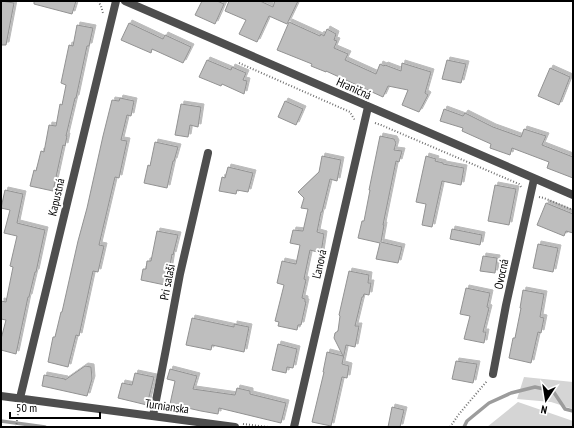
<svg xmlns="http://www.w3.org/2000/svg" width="574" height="428" font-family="'PT Sans Narrow',sans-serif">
	<defs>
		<filter id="shadow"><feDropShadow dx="3" dy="-3" stdDeviation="0" flood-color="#0004"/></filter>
	</defs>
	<rect width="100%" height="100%" fill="#fff"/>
	<path fill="#d5d5d5" d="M524,377L573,382V409L551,402L517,399Z
		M518,402L573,421V427H487Z"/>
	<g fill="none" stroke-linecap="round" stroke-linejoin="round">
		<path stroke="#9c9c9c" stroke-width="3.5" d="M1,421L45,427
			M464,427L467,421L489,403L511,393L535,387L553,391L565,409L573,411"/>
	</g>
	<path fill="#bebebe" stroke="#929292" filter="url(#shadow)" d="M1,1L14,3L6,45H1Z
		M34,1H76L72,14L34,4Z
		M202,1H217L224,4L215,24L195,15Z
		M229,1H260L273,7L275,1H298L287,24L269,16L257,42L239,34L246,20L225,11Z
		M289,22L320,36L321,34L324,36L327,29L336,34L334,40L337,41L334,48L348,54L345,60L376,74L380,64L384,66L385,65L401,71L402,63L431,72L425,93L428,95L419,112L402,105L408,90L388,86L383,97L326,71V72L311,66L312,64L277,50Z
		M129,23L163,39L165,35L191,47L183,63L152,49L151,53L121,40Z
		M77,25L93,28L89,46H87L76,98H75L66,136H67L65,146L63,145L53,191L30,186L34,170L36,171L41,151L44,152L49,125L56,126L60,104L62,105L66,85L61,83L69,45L73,46Z
		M207,60L231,70L232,67L246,73L243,80L247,81L244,94L222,84L221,86L199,77Z
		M447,60L466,64L461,83L442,79Z
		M550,68L570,77L559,105L538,96Z
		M120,98L134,101L131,116L127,115L121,140L127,141L119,178L115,177L99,245L104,246L98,272L93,271L79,336L76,335L68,367L48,362L53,337H55L61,312H62L78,241L87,208L103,136L112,100L119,101Z
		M285,101L303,109L296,125L278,117Z
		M181,104L201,107L198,127L190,125L188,137L175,135Z
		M444,109L463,116L465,113L493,127L521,137L524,129L546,136L542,145L573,157V178L547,168L549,162L512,148L510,155L490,148L491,144L462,131L463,128L440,121Z
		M380,136L394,139L396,143L394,150L402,151L399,162L396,161L383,225H384L381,242L402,247L398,263L376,259L380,243L358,238L362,221H364L370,190H369Z
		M155,142L178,147L174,161H173L167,188L144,183L148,165L150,166Z
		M322,156L341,160L337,181L330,179L322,212H321L317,232L324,234L321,253L310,250L304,279L306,280L302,298L305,299V302H306L301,325H298L297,330L278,326L279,322L275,321L284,285L277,283L282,261L296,264L300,245L290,243L293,230L303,231L308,209L301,208L304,198L298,192L319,172Z
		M426,156L436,159L435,161L443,163V164L464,168L461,185L442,181L432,227L422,225L426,204L416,202Z
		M228,167L253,173L248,192L237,190L236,194L219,191L222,177L225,178Z
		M495,185L516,189L509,225L488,221Z
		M5,190L23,194L17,223L45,230L36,272H35L29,297H28L16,354L1,350V339L6,320L1,319V301L6,302L13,267L10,266L17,236L4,233L10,210L1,208Z
		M546,203L573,214V233L566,231L564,236L537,225Z
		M452,229L482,235L480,245L450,239Z
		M157,231L178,235L173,255L172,254L168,278H166L165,285L141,280L143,269H146L147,261H151Z
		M538,244L558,248L553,272L533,268Z
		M483,256L497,258L495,273L480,271Z
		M349,271L369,275L368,283H371L369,295L364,294L363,297H362L355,326H359L355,347L346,345L342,364L349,366L347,378L342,377L331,426L312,422L324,372H323L327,352L343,356L334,338L335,333L338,331L340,316L339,315Z
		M466,288L490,293L487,307L489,308L483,332H486L484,343L464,339L470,316L460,314Z
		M523,290L544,294L540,317L544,318L541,333L538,332L531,363L509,358L513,338H515L521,308H520Z
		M192,318L234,327V324L249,327L244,352L212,345L211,350L186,345Z
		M278,344L297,349L293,368L287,367L286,373L272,370Z
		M456,361L477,364L473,383L452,379Z
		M85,366L91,367L92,379L87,396L42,386L44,375L65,379V380Z
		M170,369L197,376L193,389L235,395L237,388L250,391V394L286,403L281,423L219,408L218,414L201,411L170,404L175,381L167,379Z
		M135,373L154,377L147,405L118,398L122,383L132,385Z
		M392,407L404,410L400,427H388Z"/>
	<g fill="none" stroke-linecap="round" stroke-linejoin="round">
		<path stroke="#707070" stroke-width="2" stroke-dasharray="1 2" stroke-linecap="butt" d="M98,1L101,6L103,13
			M239,63L350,112L354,119V121
			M375,123L381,125L519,184L522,188
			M539,197L544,198L573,210
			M243,424L268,427
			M16,427L19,408
			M450,427L459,414L487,381"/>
		<path stroke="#4e4e4e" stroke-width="8" d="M125,1L573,195
			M493,374L506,305L534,179
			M1,396L235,427
			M20,398L116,1
			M153,416L166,349L180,274L208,153
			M294,427L368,107"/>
	</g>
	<g text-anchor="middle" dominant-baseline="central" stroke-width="4" stroke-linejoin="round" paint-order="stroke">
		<g font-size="12" fill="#000" stroke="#fff">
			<text transform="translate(354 88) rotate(24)">Hraničná</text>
			<text transform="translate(56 197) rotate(-77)">Kapustná</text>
			<text transform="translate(319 264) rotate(-77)">Ľanová</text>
			<text transform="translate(501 274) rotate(-78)">Ovocná</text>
			<text transform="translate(167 282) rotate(-79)">Pri salaši</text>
			<text transform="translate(167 406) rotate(8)">Turnianska</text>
		</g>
	</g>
	<rect width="574" height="428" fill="none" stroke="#000000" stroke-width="4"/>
	<g transform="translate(546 400) rotate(192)" stroke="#ffffff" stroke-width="3" paint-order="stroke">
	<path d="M0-3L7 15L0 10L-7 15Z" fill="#000000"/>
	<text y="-6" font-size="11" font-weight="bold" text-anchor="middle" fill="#000000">N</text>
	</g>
	<path d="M10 412v6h90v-6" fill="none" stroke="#000000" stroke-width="2"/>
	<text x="16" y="412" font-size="12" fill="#000000" stroke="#ffffff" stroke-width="3" paint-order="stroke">50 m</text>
</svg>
